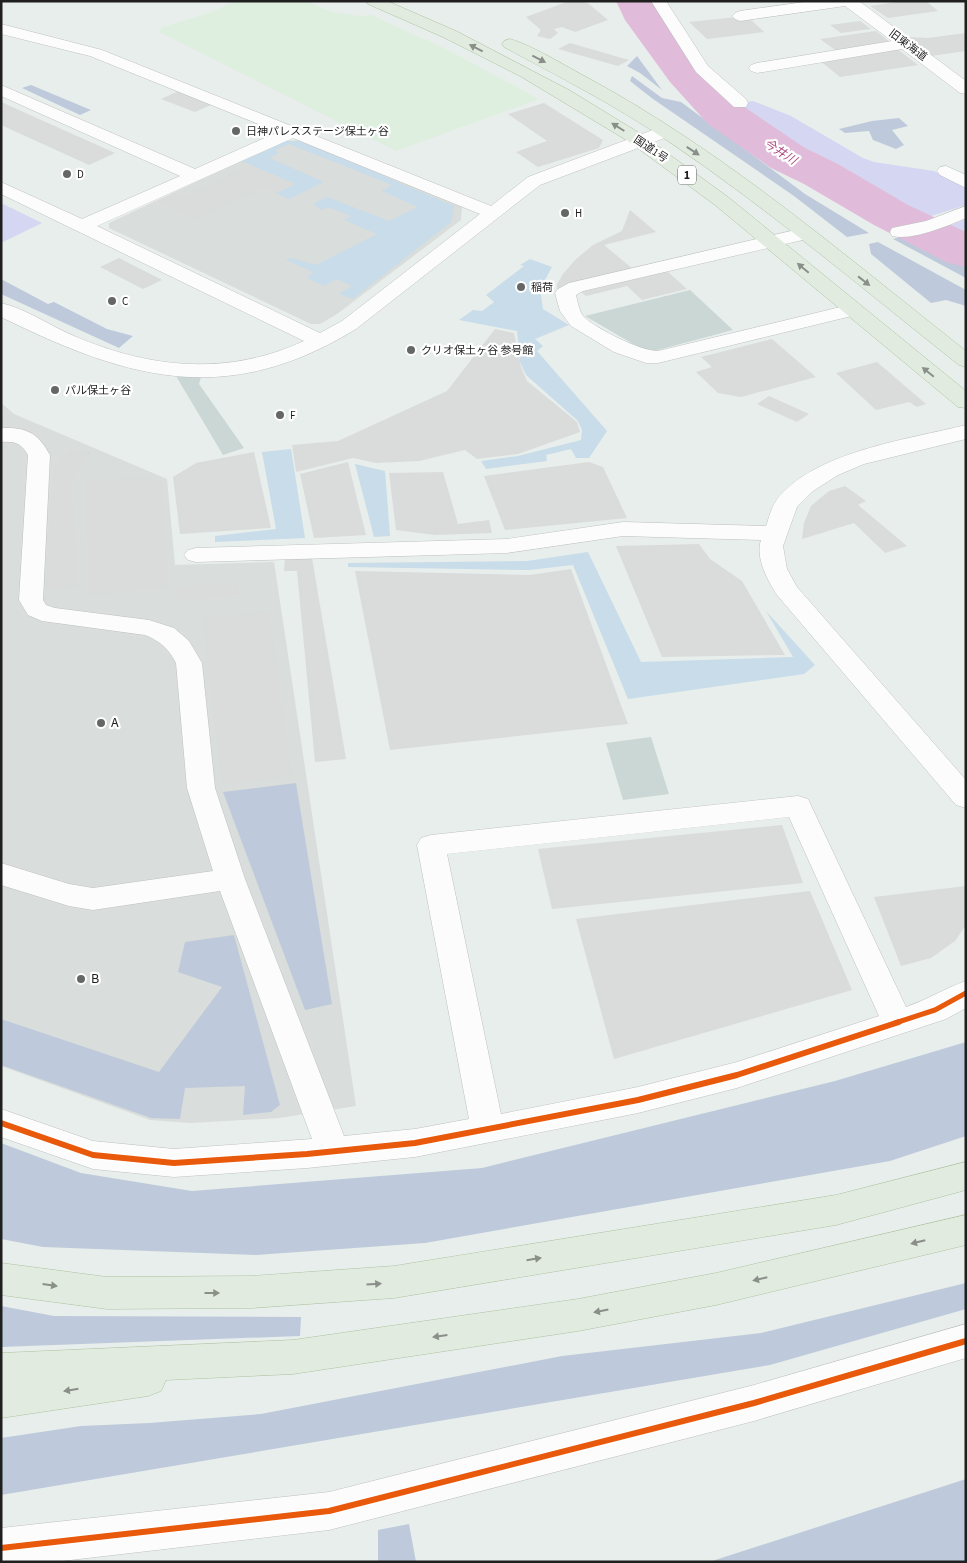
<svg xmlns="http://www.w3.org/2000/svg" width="967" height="1563" font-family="'Source Sans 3','Noto Sans JP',sans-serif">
	<rect width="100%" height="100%" fill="#e8eeeb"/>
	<path fill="#d9dddb" d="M303,140L462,207L461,220L337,314L320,324H311L109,228V223L283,141Z
		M1,403L14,414L167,479L175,565L274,562L356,1106L279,1118L190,1123L150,1120L1,1066Z"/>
	<path fill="#deefdf" d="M236,1H306L332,12L361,16L371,15L448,50L539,99L396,151L159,32L163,27L209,13Z"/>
	<path fill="#cad7d5" d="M690,290L733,330L654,351L640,348L585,316Z
		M176,376L201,377L199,384L244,448L223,455Z
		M651,737L669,794L623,800L606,743Z"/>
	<path fill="#c8dce9" d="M285,141H302L454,206L451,222L353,299L339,294L352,286L337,279L324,286L307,278L313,272L286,260L291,258L316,265L377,234L344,220L351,216L329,207L322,210L313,204L327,197L389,221L418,207L382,191L392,185L289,144L275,150L279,153L269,158L324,182L289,199L276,193L295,184L242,161Z
		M530,259L552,267L540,289L543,309L569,325L535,339L543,346L537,351L607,431L589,458H576L571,449L546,455L547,461L486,469L481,461L518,456L581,440L582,430L578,421L526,375L520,362L517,331L459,320L473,310L482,311L494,302L486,295L524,266L520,265Z
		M291,449L305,538L215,542V536L276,529L262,452Z
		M355,464L385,471L390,536L374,537Z
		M588,552L641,662L793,657L766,611L815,665L804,674L628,699L573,565L529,570L348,567V563L527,561Z"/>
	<path fill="#becadb" d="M637,56L662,90L640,73L627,66Z
		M632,76L662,98L681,102L805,194L869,233L847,237L794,196L653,99L630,81Z
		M31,85L91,110L80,115L22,88Z
		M899,118L908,126L892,130L904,145L896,149L873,140L869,131L845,133L839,129L872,121Z
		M910,234L966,264V278L893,239Z
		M878,242L966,290V306L946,300L931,303L871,254L869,244Z
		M1,279L48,304L54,302L107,329L133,336L119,348L1,294Z
		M296,783L332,1004L305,1010L223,792Z
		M234,935L280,1105L271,1112L243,1115L245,1086L185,1088L180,1119L151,1118L1,1065V1019L159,1072L222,987L178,972L185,942Z
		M966,1042V1136L890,1161L425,1243L256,1255L43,1247L1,1239V1143L81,1173L192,1191L482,1168L835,1081Z
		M966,1283V1309L770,1365L1,1495V1438L81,1426L149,1423L261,1414L562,1356L761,1333Z
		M1,1306L54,1316L301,1317L300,1336L1,1347Z
		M966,1479V1562H709Z
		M409,1524L416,1562H378V1530Z"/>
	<path fill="#d5d7f2" d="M753,101L791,116L863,158L874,162L934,171L966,187V205L919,220L766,130L730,105Z
		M1,203L42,223L1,243Z
		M966,219V243L940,229Z"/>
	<path fill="#d9dcdb" d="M569,1H582L589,4L608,20L575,32L562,27L554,29L558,33L550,39L537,36L541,30L526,17Z
		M902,1H926L938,11L888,18L870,6Z
		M747,16L764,32L707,39L689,22Z
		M860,21L871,29L841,33L830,25Z
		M876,31L891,43L838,52L820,39Z
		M966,33V51L931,56L907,37L928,38Z
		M570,43L629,60L618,66L558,49Z
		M896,48L918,65L840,77L819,60Z
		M181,90L215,103L195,112L161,99Z
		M1,102L115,153L89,165L1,125Z
		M544,103L603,140L599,148L538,167L516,152L547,141L508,114Z
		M250,165L294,184L275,193L263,188L197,220L157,201L176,192L184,196Z
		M630,210L656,232L604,245L633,269L557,291V284L563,274L575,260L593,245L622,231Z
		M119,258L162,280L143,289L100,267Z
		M667,271L687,289L642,300L627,286L586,296L581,292Z
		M495,329L514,333L521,367L527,381L577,422L580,432L518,454L477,459L465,450L419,461L376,463L353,458L296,472L292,445L338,441L447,391Z
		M772,339L816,377L741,397L718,393L696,372L712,367L701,357Z
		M877,362L926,404L917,407L909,402L876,410L836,373Z
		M769,396L809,414L797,422L757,404Z
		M71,449L91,452L72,481L77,587L46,590L53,468Z
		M254,452L271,528L180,534L173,477L196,463Z
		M348,462L366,535L314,538L300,474Z
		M589,462L603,467L627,518L505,530L484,476Z
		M443,472L458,524L489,520L492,533L435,535L396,530L389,473Z
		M141,477L162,482L168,588L88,595L86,481Z
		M845,486L866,501L858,505L907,546L885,553L854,523L802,539L804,523L811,506L829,491Z
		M699,544L710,559L742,581L785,655L662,657L616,546Z
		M285,558H312L346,759L315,762L297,571H284Z
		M571,569L628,724L390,750L355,571L530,575Z
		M239,583L237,596L177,601L175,587Z
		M269,612L292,776L222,784L203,618Z
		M782,825L803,883L552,909L538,849Z
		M966,886V925L955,941L931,958L901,966L874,897Z
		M810,891L852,990L614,1059L576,919Z"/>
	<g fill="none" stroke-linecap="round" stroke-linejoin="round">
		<path fill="#e0bcda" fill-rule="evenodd" d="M625,1H635L641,5L638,7Z"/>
		<path fill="#e0bcda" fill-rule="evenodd" d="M616,1H656L664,17L700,64L740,104L805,148L838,164L908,205L966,232V267L948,263L874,225L804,184L771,168L708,124L670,82L625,20Z"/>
		<g stroke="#bec1c0" stroke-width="1">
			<path id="minor" d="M651,1H666L708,66L746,99L748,103L746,107H734L696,72Z
				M811,1H859L966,81V94L960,93L902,49L757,73L751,71L749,68L751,65L757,63L892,41L845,6L740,21L735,19L732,16L735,13L740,11Z
				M1,24L102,50L491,206L528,177L658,128L664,127L670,128L673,132L670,136L540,185L356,329C227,408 129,380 1,317V303C27,309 50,326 74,336C151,369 228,376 304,341L1,194V182L82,219L180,176L1,96V85L195,169L278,132L90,56L1,34ZM293,138L480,214L342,321L320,333L97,226Z
				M946,166L966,175V188L940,175L937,171L940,167Z
				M966,206V218C947,226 912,241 892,236L890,232L892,228L926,221Z
				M804,228L811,230L813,234L811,238L583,291L576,295C578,303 579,311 584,317C597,329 640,351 658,351L853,304L860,306L863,310L860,314L658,363H646L614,352L571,326L560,311L555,293L558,289L569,283Z
				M966,425V439L864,464L838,475L813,491L797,507L783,546L787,569L797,587L966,780V808L956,805L777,595C768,581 755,558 761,540L623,536L507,553L196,562L188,560L184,555L188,550L196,548L507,539L623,522L766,526C769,518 771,508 776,501C811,452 910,439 966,425Z
				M1,428C27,427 38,433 50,455L43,600L46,605L55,608L149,620L174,628L189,641L202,663L215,788L245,879L344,1136L415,1129L469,1119L417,845L421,838L431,835L798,796L808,799L906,1007C927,1000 945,988 966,981V1008L946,1019L737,1088L638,1113L415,1157L307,1168L174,1177L93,1169L1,1137V1109L93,1141L174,1149L312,1139L220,891L93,910L69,906L1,885V863L69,884L93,888L213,871L187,788L176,663C169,649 160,641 145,635L42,621L28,615L19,600L28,455C21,443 15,441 1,442ZM789,817L879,1016L737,1062L638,1087L501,1114L447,854Z
				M966,1324V1358L754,1421L329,1530L53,1562H1V1528L329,1492L754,1385Z"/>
		</g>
		<g stroke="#acc2a0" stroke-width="1">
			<path id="highway" d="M366,1H387L456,31L569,90L641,134L728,197L966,391V408L958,407L715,205L628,141L520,76L445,38L368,4Z
				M510,39C532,45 567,67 588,78C725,152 844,255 966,351V367L959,365C863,289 770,210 668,141C616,106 560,77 504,47L502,44L504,41Z
				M966,1162V1190L836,1225L394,1298L252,1308L107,1309L1,1295V1263L107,1277L252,1276L394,1266L836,1195Z
				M966,1215V1245L716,1305L578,1331L293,1374L166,1380L161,1391L148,1396L1,1418V1353L293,1340L578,1299L716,1273Z"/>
		</g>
		<use href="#minor" fill="#fcfcfc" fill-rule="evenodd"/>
		<use href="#highway" fill="#e2ebdf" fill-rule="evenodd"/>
		<g stroke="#fff" stroke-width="8">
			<path id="cycleway-far1" d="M895,1023L935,1010L966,993"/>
		</g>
		<g stroke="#fff" stroke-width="9">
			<path id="cycleway" d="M1,1123L93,1155L174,1163L307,1154L415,1143L638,1100L737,1075L899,1022
				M1,1548L329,1511L754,1403L966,1341"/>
		</g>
		<use href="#cycleway-far1" stroke="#e8590c" stroke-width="5"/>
		<use href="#cycleway" stroke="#e8590c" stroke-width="6"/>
	</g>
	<defs><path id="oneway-solid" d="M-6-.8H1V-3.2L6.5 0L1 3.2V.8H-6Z" transform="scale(1.25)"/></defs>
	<g fill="#8a8f89">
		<use href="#oneway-solid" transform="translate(476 48) rotate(-153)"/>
		<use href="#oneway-solid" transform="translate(539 59) rotate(27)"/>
		<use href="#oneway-solid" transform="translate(618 127) rotate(-148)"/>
		<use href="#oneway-solid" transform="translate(693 151) rotate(33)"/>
		<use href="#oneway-solid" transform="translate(803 268) rotate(-140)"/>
		<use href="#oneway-solid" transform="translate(864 281) rotate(38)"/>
		<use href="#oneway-solid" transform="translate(928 372) rotate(-141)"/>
		<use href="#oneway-solid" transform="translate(918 1242) rotate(166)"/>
		<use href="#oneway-solid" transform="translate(534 1259) rotate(-9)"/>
		<use href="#oneway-solid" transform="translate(760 1279) rotate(167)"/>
		<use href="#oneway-solid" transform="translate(374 1284) rotate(-4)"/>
		<use href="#oneway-solid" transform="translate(50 1285) rotate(8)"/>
		<use href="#oneway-solid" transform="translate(212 1293)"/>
		<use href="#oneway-solid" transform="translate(601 1311) rotate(169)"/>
		<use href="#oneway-solid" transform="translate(440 1336) rotate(172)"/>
		<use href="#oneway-solid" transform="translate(71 1390) rotate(171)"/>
	</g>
	<g fill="#656766" stroke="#fff" stroke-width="2">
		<circle cx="236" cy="131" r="5"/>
		<circle cx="67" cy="174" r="5"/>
		<circle cx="565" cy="213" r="5"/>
		<circle cx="521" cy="287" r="5"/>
		<circle cx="112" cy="301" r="5"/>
		<circle cx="411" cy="350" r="5"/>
		<circle cx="55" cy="390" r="5"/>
		<circle cx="280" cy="415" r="5"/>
		<circle cx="101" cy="723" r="5"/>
		<circle cx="81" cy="979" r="5"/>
	</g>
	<g text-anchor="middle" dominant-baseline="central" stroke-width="4.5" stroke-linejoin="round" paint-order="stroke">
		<g font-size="11" fill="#1f1f1f" stroke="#fff">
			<text transform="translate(908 45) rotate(37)">旧東海道</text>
			<text transform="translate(651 149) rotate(34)">国道1号</text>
		</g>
		<g font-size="11" fill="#1f1f1f" stroke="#fff" text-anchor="start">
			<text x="246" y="131">日神パレスステージ保土ヶ谷</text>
			<text x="77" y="174">D</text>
			<text x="575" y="213">H</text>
			<text x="531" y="287">稲荷</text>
			<text x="122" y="301">C</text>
			<text x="421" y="350">クリオ保土ヶ谷 参号館</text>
			<text x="65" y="390">パル保土ヶ谷</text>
			<text x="290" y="415">F</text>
		</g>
		<g font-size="12" font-style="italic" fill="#ad4d83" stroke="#fff">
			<text transform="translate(780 152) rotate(33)">今井川</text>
		</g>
		<rect fill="#fff" stroke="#626262" stroke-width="1" x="678" y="165.5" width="18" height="19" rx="4"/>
		<g font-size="12" font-weight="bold" fill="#1f1f1f">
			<text x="687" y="175">1</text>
		</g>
		<g font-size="14" fill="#1f1f1f" stroke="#fff" text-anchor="start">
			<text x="111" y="723">A</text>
			<text x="91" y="979">B</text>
		</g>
	</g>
	<rect width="967" height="1563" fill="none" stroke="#1f1f1f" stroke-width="5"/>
</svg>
